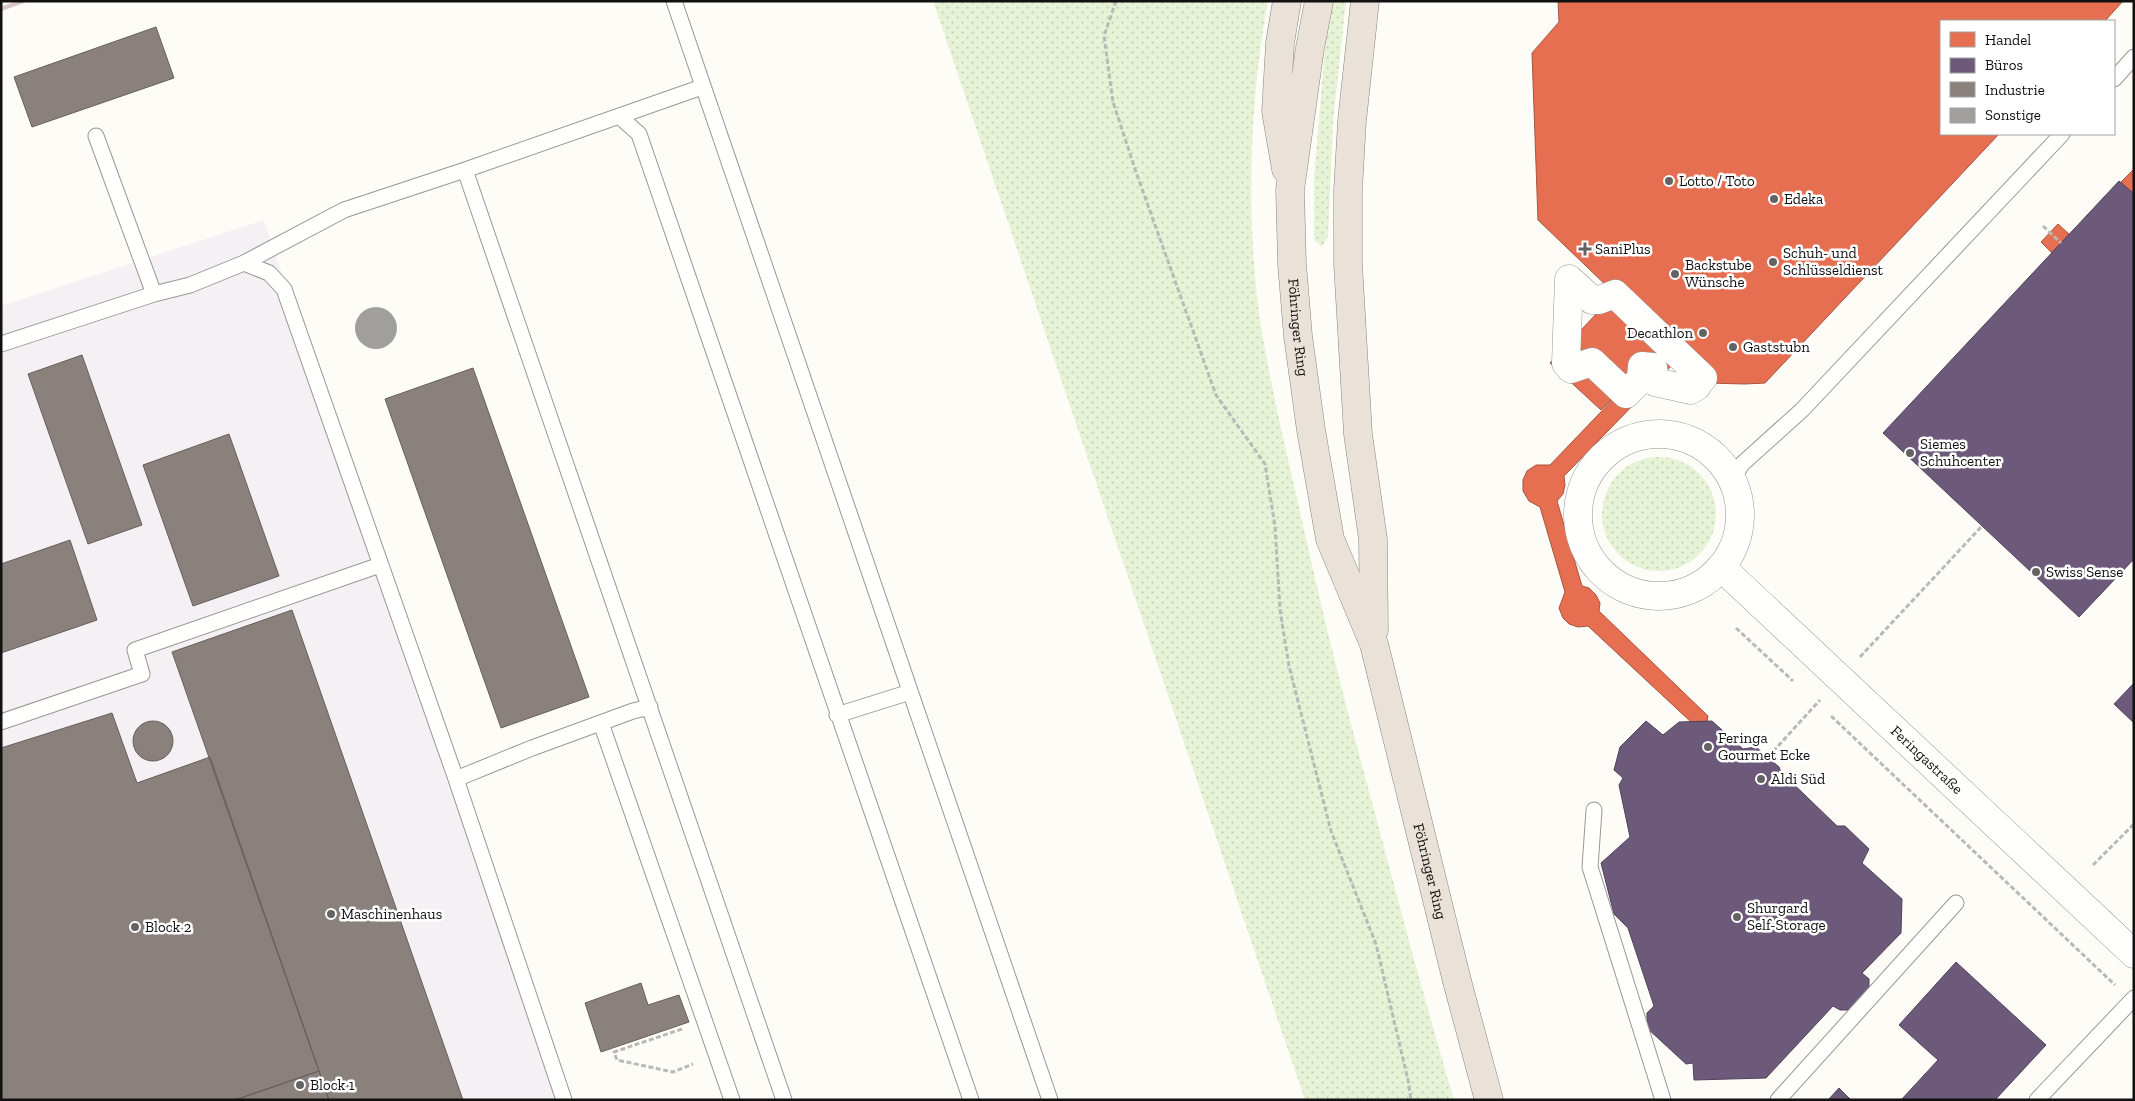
<svg xmlns="http://www.w3.org/2000/svg" width="2135" height="1101" font-family="'Zilla Slab',serif">
	<defs>
		<pattern id="grass-dots" width="8" height="8" patternUnits="userSpaceOnUse" patternTransform="scale(1.25)"><rect width="8" height="8" fill="#e7f3d7"/><path d="M2 2h.1M6 6h.1" fill="none" stroke="#c5cfb8" stroke-width="1.8" stroke-linecap="round"/></pattern>
	</defs>
	<rect width="100%" height="100%" fill="#fdfcf7"/>
	<path fill="#f5f0f3" d="M264,220L561,1100H1V306Z"/>
	<path fill="url(#grass-dots)" d="M933,1H1268C1248,105 1245,240 1264,344C1277,418 1296,491 1312,565C1331,649 1353,733 1376,817C1401,911 1426,1006 1454,1100H1305Z
		M1329,1H1346L1333,122L1328,236L1322,247L1314,240V178Z
		M1602 514a57 57 0 1 1 114 0a57 57 0 1 1-114 0Z"/>
	<path fill="#e76f51" stroke="#a7533e" d="M1558,1H2123L2105,21H1941V134H1999L1765,383L1745,384L1708,383L1538,220L1532,53L1559,22Z
		M2134,169V194L2121,182Z
		M2058,224L2069,234L2052,253L2041,242Z
		M1615,294L1666,344L1601,410L1550,363Z
		M1666,344L1680,357L1564,476L1565,485L1563,494L1557,501L1582,586L1589,588L1596,595L1600,603L1599,611L1708,716L1707,722H1691L1588,626L1578,627L1569,624L1563,618L1559,608L1565,592L1540,507L1529,501L1523,491V480L1527,471L1536,465H1550Z"/>
	<path fill="#6d597a" stroke="#51435a" d="M2119,181L2134,194V559L2079,617L1883,433Z
		M2134,683V723L2114,704Z
		M1646,721L1663,735L1679,722L1712,721L1743,749L1756,747L1779,767L1781,772L1837,826H1845L1869,849L1862,863L1902,899L1901,933L1862,973L1869,979V989L1850,1010H1840L1833,1006L1766,1078L1694,1080L1693,1063L1686,1064L1647,1028V1013L1654,1006L1628,928L1614,914L1601,863L1630,837L1619,785L1623,778L1614,770L1620,747Z
		M1956,962L2046,1045L1995,1100H1901L1938,1060L1899,1025Z
		M1839,1088L1851,1100H1828Z"/>
	<path fill="#8a817c" stroke="#665f5c" d="M156,27L174,78L32,127L14,77Z
		M82,355L142,525L88,544L28,374Z
		M473,368L589,697L501,728L385,399Z
		M229,434L279,576L193,606L143,465Z
		M70,540L97,620L1,653V564Z
		M292,610L463,1100H329L319,1071L172,652Z
		M112,713L137,783L210,757L319,1071L235,1100H1V748Z
		M133 741a20 20 0 1 1 40 0a20 20 0 1 1-40 0Z
		M641,983L648,1005L679,995L689,1022L601,1052L585,1003Z
		M319,1071L329,1100H235Z"/>
	<path fill="#a19f9c" d="M355 328a21 21 0 1 1 42 0a21 21 0 1 1-42 0Z"/>
	<g fill="none" stroke-linecap="round" stroke-linejoin="round">
		<g stroke="#979795" stroke-width="17">
			<path id="lane" d="M674,1L1050,1100
				M2114,79L2134,57
				M619,116L639,134L971,1100
				M96,136L154,294
				M465,170L784,1100
				M244,263L344,210L465,170L702,87
				M1,344L154,294L190,285L244,263L269,273L284,289L456,779L564,1100
				M1732,480L1742,464L1802,410L2062,134
				M837,715L910,692
				M1,722L142,674L135,650L380,565
				M601,723L732,1100
				M456,779L532,748L633,711L650,707
				M1594,810L1590,867L1663,1100
				M1778,1100L1956,903
				M2037,1100L2134,998"/>
		</g>
		<g stroke="#979795" stroke-width="29">
			<g id="street">
				<path d="M1569,279L1592,300H1599L1615,294L1703,378L1696,384L1697,386L1691,390L1655,382L1653,367L1642,366L1641,379L1626,394L1592,362L1571,369L1566,363Z"/>
				<circle cx="1659" cy="515" r="81"/>
				<path id="s1" d="M1721,567L2134,954"/>
			</g>
		</g>
		<g stroke="#858482" stroke-width="29">
			<g id="highway">
				<path id="s2" d="M1319,1L1310,48L1290,190L1292,264L1298,336L1311,430L1330,539L1374,644L1457,981L1489,1100"/>
				<path d="M1365,1L1352,121L1348,190V264L1358,434L1373,539L1374,630"/>
				<path d="M1286,169L1276,111L1280,43L1287,1"/>
			</g>
		</g>
		<path stroke="#b9b9b8" stroke-width="3" stroke-dasharray="5 2.5" stroke-linecap="butt" d="M1116,1L1104,36L1113,102L1136,172L1216,395L1265,464L1275,526L1280,610L1289,666L1331,831L1376,944L1408,1080L1411,1100
			M2043,226L2061,243
			M1736,628L1793,681
			M1860,657L1982,526
			M1831,716L2115,985
			M1768,757L1820,700
			M2093,865L2134,824
			M682,1029L614,1052L617,1060L673,1072L693,1064"/>
		<use href="#lane" stroke="#fffffe" stroke-width="15"/>
		<use href="#street" stroke="#fffffe" stroke-width="28"/>
		<use href="#highway" stroke="#eae1d8" stroke-width="28"/>
		<path stroke="#d9c6c7" stroke-width="4" d="M1,9L23,1"/>
	</g>
	<g fill="#646362" stroke="#fff" stroke-width="2">
		<circle cx="1669" cy="181" r="5"/>
		<circle cx="1774" cy="199" r="5"/>
		<path d="M1582.5 241.5h5v5h5v5h-5v5h-5v-5h-5v-5h5z"/>
		<circle cx="1773" cy="262" r="5"/>
		<circle cx="1675" cy="274" r="5"/>
		<circle cx="1703" cy="333" r="5"/>
		<circle cx="1733" cy="347" r="5"/>
		<circle cx="1910" cy="453" r="5"/>
		<circle cx="2036" cy="572" r="5"/>
		<circle cx="1708" cy="747" r="5"/>
		<circle cx="1761" cy="779" r="5"/>
		<circle cx="331" cy="914" r="5"/>
		<circle cx="1737" cy="917" r="5"/>
		<circle cx="135" cy="927" r="5"/>
		<circle cx="300" cy="1085" r="5"/>
	</g>
	<g text-anchor="middle" dominant-baseline="central" stroke-width="5" stroke-linejoin="round" paint-order="stroke">
		<g font-size="15" fill="#111" stroke="#fff" text-anchor="start">
			<text x="1679" y="181">Lotto / Toto</text>
			<text x="1784" y="199">Edeka</text>
			<text x="1595" y="249">SaniPlus</text>
			<text x="1783" y="253">Schuh- und<tspan x="1783" dy="17">Schlüsseldienst</tspan></text>
			<text x="1685" y="265">Backstube<tspan x="1685" dy="17">Wünsche</tspan></text>
			<text x="1693" y="333" text-anchor="end">Decathlon</text>
			<text x="1743" y="347">Gaststubn</text>
			<text x="1920" y="444">Siemes<tspan x="1920" dy="17">Schuhcenter</tspan></text>
			<text x="2046" y="572">Swiss Sense</text>
			<text x="1718" y="738">Feringa<tspan x="1718" dy="17">Gourmet Ecke</tspan></text>
			<text x="1771" y="779">Aldi Süd</text>
			<text x="1747" y="908">Shurgard<tspan x="1747" dy="17">Self-Storage</tspan></text>
			<text x="341" y="914">Maschinenhaus</text>
			<text x="145" y="927">Block 2</text>
			<text x="310" y="1085">Block 1</text>
		</g>
		<g font-size="15" fill="#111" stroke="#fff">
			<text stroke="none"><textPath href="#s2" startOffset="329">Föhringer Ring</textPath></text>
			<text stroke="none"><textPath href="#s1" startOffset="282">Feringastraße</textPath></text>
			<text stroke="none"><textPath href="#s2" startOffset="891">Föhringer Ring</textPath></text>
		</g>
	</g>
	<rect width="2135" height="1101" fill="none" stroke="#111111" stroke-width="5"/>
	<rect x="1940" y="20" width="175" height="115" fill="#ffffff" stroke="#a0a0a0"/>
	<rect x="1950" y="32" width="25" height="15" fill="#e76f51" stroke="#a0a0a0"/>
	<text x="1985" y="45" font-size="15" fill="#111111">Handel</text>
	<rect x="1950" y="58" width="25" height="15" fill="#6d597a" stroke="#a0a0a0"/>
	<text x="1985" y="70" font-size="15" fill="#111111">Büros</text>
	<rect x="1950" y="82" width="25" height="15" fill="#8a817c" stroke="#a0a0a0"/>
	<text x="1985" y="95" font-size="15" fill="#111111">Industrie</text>
	<rect x="1950" y="108" width="25" height="15" fill="#a19f9c" stroke="#a0a0a0"/>
	<text x="1985" y="120" font-size="15" fill="#111111">Sonstige</text>
</svg>
